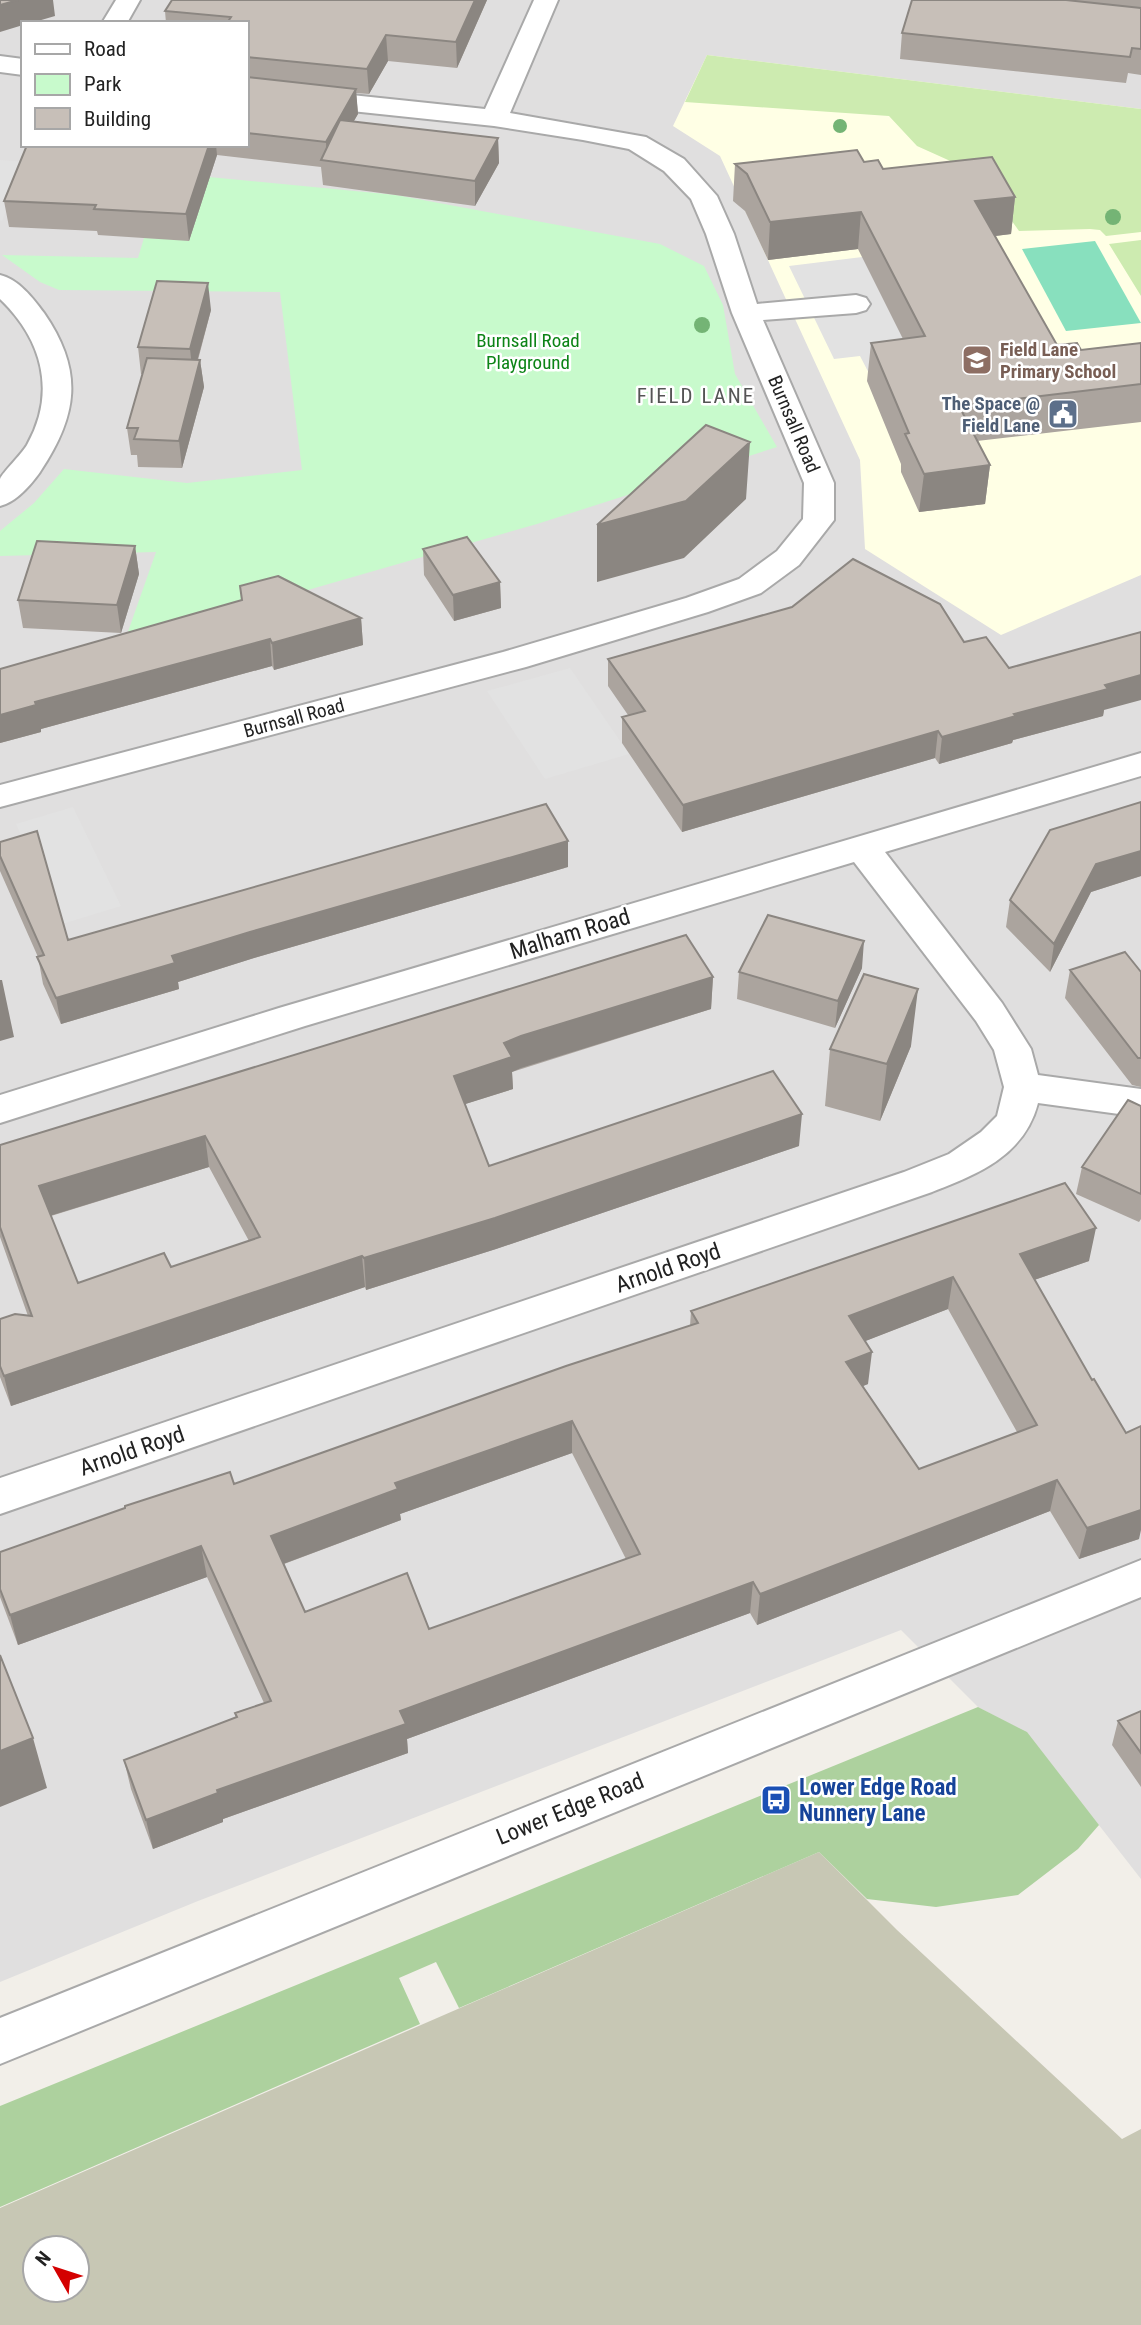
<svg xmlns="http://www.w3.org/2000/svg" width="1141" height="2325" font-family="'Roboto Condensed',sans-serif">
	<rect width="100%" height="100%" fill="#f2efe9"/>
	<path fill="#e0dfdf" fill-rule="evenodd" d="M0,0H1141V1879L1027,1733L978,1707L901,1630L198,1901L0,1982ZM23,23H247V145H23Z"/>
	<path fill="#ffffe5" d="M707,55L1141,109V575L1001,635L865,549L860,460L720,156L673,126Z"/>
	<path fill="#c7c7b4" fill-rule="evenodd" d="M819,1852L897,1930L1122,2139L1141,2129V2325H0V2208ZM35,2248H77V2290H35Z"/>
	<path fill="#cdebb0" d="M707,55L1141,109V232L1106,236L1100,230L1090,229L1019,231L977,173L917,146L889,116L685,102Z
		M1141,240V296L1109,244Z"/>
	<path fill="#add19e" d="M978,1707L1027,1732L1099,1825L1078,1849L1018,1895L936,1907L867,1899L819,1852L459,2008L436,1962L399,1978L420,2024L0,2207V2106Z"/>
	<path fill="#c8facc" d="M209,177L396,195L660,244L704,266L723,305L735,374L777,447L537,524L124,643L156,552L0,556V531L34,503L64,469L187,483L302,470L280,292L59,290L40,282L2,255L138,258L144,238L189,240Z"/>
	<path fill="#88e0be" d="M1095,241L1141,323L1066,331L1022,249Z"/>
	<path fill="#e2e2e2" d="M0,160L24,162L2,221L0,220Z
		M903,252L921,375L873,381L860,356L834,359L789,266Z
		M570,668L629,754L545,779L487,691Z
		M73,807L121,906L62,924L16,824Z"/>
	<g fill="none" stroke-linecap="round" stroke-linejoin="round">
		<g stroke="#a9a9a9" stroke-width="4">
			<path id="minor" d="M116,0H140L127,23H102Z
				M534,0H558L510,113L646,137L684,159L717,196L734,234L757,304L856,295L866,298L870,304L866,310L856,313L763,320L834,483V520L799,565L761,593L708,612L526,667L0,807V785L503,652L686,598L739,579L777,551L803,519L804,483L732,313L706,234L691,199L664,171L629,149L583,140L494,126L247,100V84L485,109Z
				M0,56L23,59V75L0,72Z
				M0,275C18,279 33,298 44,313C84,371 78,415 40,472C30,486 16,502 0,506C0,499 0,486 0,479C3,472 21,455 27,445C57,392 42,339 0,299Z
				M1141,753V776L885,852L1002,1003L1031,1049L1038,1075L1141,1089V1117L1038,1103C1024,1156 978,1174 932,1192L0,1514V1478L904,1172L949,1154L981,1132L997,1116L1004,1087L994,1050L976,1021L854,862L305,1026L0,1123V1095L279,1008Z
				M1141,1560V1597L0,2064V2018Z"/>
		</g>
		<use href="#minor" fill="#fff" fill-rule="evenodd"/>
	</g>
	<g fill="#74b475">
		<circle cx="840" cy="126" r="7"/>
		<circle cx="1113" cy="217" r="8"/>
		<circle cx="702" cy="325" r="8"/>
	</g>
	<path fill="#aba49e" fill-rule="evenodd" d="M487,0L457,68L388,61L369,94L356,93L358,114L353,122L498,138L499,163L475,206L323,185L321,167L217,155L189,241L98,235L97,231L9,227L4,201L27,145H247V23H166L165,11Z
		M912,0H1141V75L1128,73L1126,83L900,59L902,33Z
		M864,162L883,169L1015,197L1011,234L995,236L1057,345L1081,350L1141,343V422L977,441L990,465L985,504L919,512L901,472V464L867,381L871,343L903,339L858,249L768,260L745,211L733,201L735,164Z
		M211,310L198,360H200L204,387L182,468L138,467L137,455H131L127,428L143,374H141L138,347Z
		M135,546L139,574L121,633L23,628L18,600Z
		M423,549L500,582L501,608L454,621L424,575Z
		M361,618L363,645L274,670L272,666L41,729V732L0,743V669Z
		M964,642L1009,668L1104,710L1103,716L1013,740L1012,743L939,764L935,758L682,832L622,743V717L628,715L608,686V659Z
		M1141,802V876L1091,892L1050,972L1006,927L1010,900Z
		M0,842L68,940L568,867L254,958L178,982L179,989L61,1024L43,984L38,957L0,871Z
		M862,968L835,1028L737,999L739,972Z
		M1070,970L1141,972V1087L1132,1085L1065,998Z
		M713,977L711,1009L512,1072L513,1089L465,1104L489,1166L799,1146L496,1249L366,1290L365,1287L11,1406L0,1377V1319L28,1316L0,1237V1145ZM209,1167L249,1241L171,1267L78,1283L51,1216Z
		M911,1046L880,1121L825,1106L830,1049Z
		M1141,1106V1219L1139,1222L1076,1194L1082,1167Z
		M1065,1183L1089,1261L1034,1280L1139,1539L1079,1559L1050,1511L757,1625L750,1613L407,1739L408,1753L223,1819V1822L153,1849L131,1789L124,1760L236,1717L235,1713L264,1703L207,1577L18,1645L0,1597V1552L234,1484L690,1326L691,1311ZM948,1309L1017,1432L919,1469L863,1386L868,1384L865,1341ZM572,1453L626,1559L429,1629L305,1612L284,1564L401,1520L400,1514Z
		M1141,1711V1787L1112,1745L1118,1721Z"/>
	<path fill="#8b8681" d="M18,0H53L55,16L31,23H23V25L0,32V5Z
		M475,0H487L457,68L456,42Z
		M386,35L388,61L369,94L367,69Z
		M356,89L358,114L331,161H327L326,142Z
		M498,138L499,163L475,206V181Z
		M209,145H216L217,155L189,241L186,214Z
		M1015,197L1011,234L971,239L975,201Z
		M861,212L858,249L768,260L770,222Z
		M208,283L211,310L193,376L190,349Z
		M200,360L204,387L182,468L179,441Z
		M750,442L746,499L684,558L597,582V525Z
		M990,465L985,504L919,512L924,474Z
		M135,546L139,574L121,633L117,605Z
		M500,582L501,608L454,621L453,595Z
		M361,618L363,645L274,670L272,643Z
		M270,639L272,666L41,729V732L0,743V715L35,702Z
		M1141,675V700L1104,710L1103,716L1013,740L1012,743L939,764L942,737L1105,685Z
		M938,731L935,758L682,832L683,805Z
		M568,841V867L254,958L178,982L179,989L61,1024L56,998L172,956L250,932Z
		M1141,851V876L1091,892L1050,972L1054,944L1096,864Z
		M864,941L862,968L835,1028L838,1001Z
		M713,977L711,1009L521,1068L512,1072L513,1089L456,1107L454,1076L504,1043L521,1036Z
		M0,980H2L14,1037L0,1041Z
		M918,989L911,1046L880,1121L887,1064Z
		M802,1114L799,1146L496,1249L366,1290L364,1258Z
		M205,1136L209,1167L46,1217L39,1186Z
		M1096,1228L1089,1261L1014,1287L1020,1254Z
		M362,1256L365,1287L11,1406L4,1376Z
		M953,1277L948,1309L845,1349L849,1316Z
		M872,1352L868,1384L843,1394L846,1362Z
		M572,1421V1453L400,1514L401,1520L275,1567L271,1536L395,1483Z
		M1057,1480L1050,1511L757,1625L760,1594Z
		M1141,1497V1530L1139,1539L1079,1559L1087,1528Z
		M201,1546L207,1577L18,1645L10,1615Z
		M753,1582L750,1613L407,1739L408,1753L223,1819V1822L153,1849L146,1820L400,1711Z
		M33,1738L47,1788L0,1807V1751Z"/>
	<path fill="#c7bfb8" stroke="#8b8681" stroke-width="2" fill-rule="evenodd" d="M0,0H18L0,5Z
		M172,0H475L456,42L386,35L367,69L247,57V23H227L231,17L165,11Z
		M912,0H1066L1141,8V49L1132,48L1130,57L902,33Z
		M247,77L356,89L326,142L247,133Z
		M340,120L498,138L475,181L321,160Z
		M27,145H209L186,214L94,209L96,205L4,201Z
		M857,150L864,162L878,160L883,169L992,157L1015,197L975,201L1057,345L1077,343L1081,350L1141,343V384L959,406L990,465L924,474L905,434L909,433L871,343L925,336L861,212L770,222L747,174L735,164Z
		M157,281L208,283L190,349L138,347Z
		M147,358L200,360L179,441L134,439L138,428H127Z
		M706,425L750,442L686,501L597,525Z
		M467,537L500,582L453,595L423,549Z
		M37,541L135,546L117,605L18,600Z
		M853,559L940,604L964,642L986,637L1009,668L1141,632V675L1105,685L1108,689L1014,714L1016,716L942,737L938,731L683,805L622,717L645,711L608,659L792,607Z
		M278,576L361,618L272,643L270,639L35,702L36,705L0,715V669L242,600L240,586Z
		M1141,802V851L1096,864L1054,944L1010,900L1050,830Z
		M546,804L568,841L250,932L172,956L175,963L56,998L37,957L44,955L0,856V842L37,831L68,940Z
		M768,915L864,941L838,1001L739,972Z
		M686,935L713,977L521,1036L504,1043L512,1057L454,1076L489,1166L773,1071L802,1114L495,1218L364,1258L362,1256L4,1376L0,1366V1319L15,1314L32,1316L0,1227V1145ZM205,1136L260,1237L171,1267L164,1253L78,1283L39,1186Z
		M1125,952L1141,972V1058H1138L1070,970Z
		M864,974L918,989L887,1064L830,1049Z
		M1128,1100L1141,1106V1194L1082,1167Z
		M1065,1183L1096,1228L1020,1254L1092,1380L1094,1379L1126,1433L1141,1426V1510L1087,1528L1057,1480L760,1594L753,1582L400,1711L406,1724L217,1790L218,1793L146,1820L124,1760L237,1717L235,1713L271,1701L201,1546L10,1615L0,1589V1552L125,1508V1506L230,1472L234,1484L566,1366L698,1323L691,1311ZM953,1277L1037,1425L919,1469L846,1362L872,1352L849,1316ZM572,1421L640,1554L429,1629L407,1573L305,1612L271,1536L398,1489L395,1483Z
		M0,1655L33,1738L0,1751Z
		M1141,1711V1753L1118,1721Z"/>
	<defs>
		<g id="school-square" transform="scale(1.575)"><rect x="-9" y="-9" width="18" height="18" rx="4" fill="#8d6e63" stroke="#fff"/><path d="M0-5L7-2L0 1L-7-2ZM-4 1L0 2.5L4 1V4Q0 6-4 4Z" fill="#fff"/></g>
		<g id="civic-square" transform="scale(1.575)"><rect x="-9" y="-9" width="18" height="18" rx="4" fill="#5c6f8a" stroke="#fff"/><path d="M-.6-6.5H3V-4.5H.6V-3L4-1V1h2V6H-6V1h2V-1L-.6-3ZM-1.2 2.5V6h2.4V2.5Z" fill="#fff"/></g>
		<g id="bus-square" transform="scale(1.575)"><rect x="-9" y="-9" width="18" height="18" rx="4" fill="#1a4fb4" stroke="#fff"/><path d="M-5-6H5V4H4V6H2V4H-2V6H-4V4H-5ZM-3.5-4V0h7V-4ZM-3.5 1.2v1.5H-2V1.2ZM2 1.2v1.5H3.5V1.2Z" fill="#fff"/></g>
	</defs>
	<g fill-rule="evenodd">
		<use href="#school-square" x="977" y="360"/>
		<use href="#civic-square" x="1063" y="414"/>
		<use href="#bus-square" x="776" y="1800"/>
	</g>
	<g text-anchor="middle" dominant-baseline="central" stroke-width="5" stroke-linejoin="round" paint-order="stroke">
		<g font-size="19" fill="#0c8416" stroke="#fff">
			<text x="528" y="340">Burnsall Road<tspan x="528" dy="22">Playground</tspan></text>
		</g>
		<g font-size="19" font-weight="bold" fill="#785e54" stroke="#fff" text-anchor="start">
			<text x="1000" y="349">Field Lane<tspan x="1000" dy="22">Primary School</tspan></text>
		</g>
		<g font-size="19" font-weight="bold" fill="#4e5e75" stroke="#fff" text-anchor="end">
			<text x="1040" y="403">The Space @<tspan x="1040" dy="22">Field Lane</tspan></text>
		</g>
		<g font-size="19" fill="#222" stroke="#fff">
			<text transform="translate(794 424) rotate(67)">Burnsall Road</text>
			<text transform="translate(294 718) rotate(-15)">Burnsall Road</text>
		</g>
		<g font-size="21" letter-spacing="2" fill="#555" stroke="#fff">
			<text x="696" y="396">FIELD LANE</text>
		</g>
		<g font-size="23" fill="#222" stroke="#fff">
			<text transform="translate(570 934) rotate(-17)">Malham Road</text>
			<text transform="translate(668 1268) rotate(-19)">Arnold Royd</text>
			<text transform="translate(132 1451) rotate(-19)">Arnold Royd</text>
			<text transform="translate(570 1809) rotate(-22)">Lower Edge Road</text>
		</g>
		<g font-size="23" font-weight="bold" fill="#164399" stroke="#fff" text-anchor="start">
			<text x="799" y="1787">Lower Edge Road<tspan x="799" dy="26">Nunnery Lane</tspan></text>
		</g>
	</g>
	<rect x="21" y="21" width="228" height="126" fill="#ffffff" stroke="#a7a7a7" stroke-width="2"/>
	<rect x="35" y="44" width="35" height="10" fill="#ffffff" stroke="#a7a7a7" stroke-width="2"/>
	<text x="84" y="56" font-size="21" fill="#222222">Road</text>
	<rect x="35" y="74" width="35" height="21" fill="#c8facc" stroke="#a7a7a7" stroke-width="2"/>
	<text x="84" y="91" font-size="21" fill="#222222">Park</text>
	<rect x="35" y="108" width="35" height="21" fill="#c7bfb8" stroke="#a7a7a7" stroke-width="2"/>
	<text x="84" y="126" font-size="21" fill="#222222">Building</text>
	<g transform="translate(56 2269) rotate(309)"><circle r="33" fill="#ffffff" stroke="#a7a7a7" stroke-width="2"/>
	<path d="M0-5L12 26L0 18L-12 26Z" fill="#d40000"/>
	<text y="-10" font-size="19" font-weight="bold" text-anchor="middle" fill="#222222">N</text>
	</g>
</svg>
